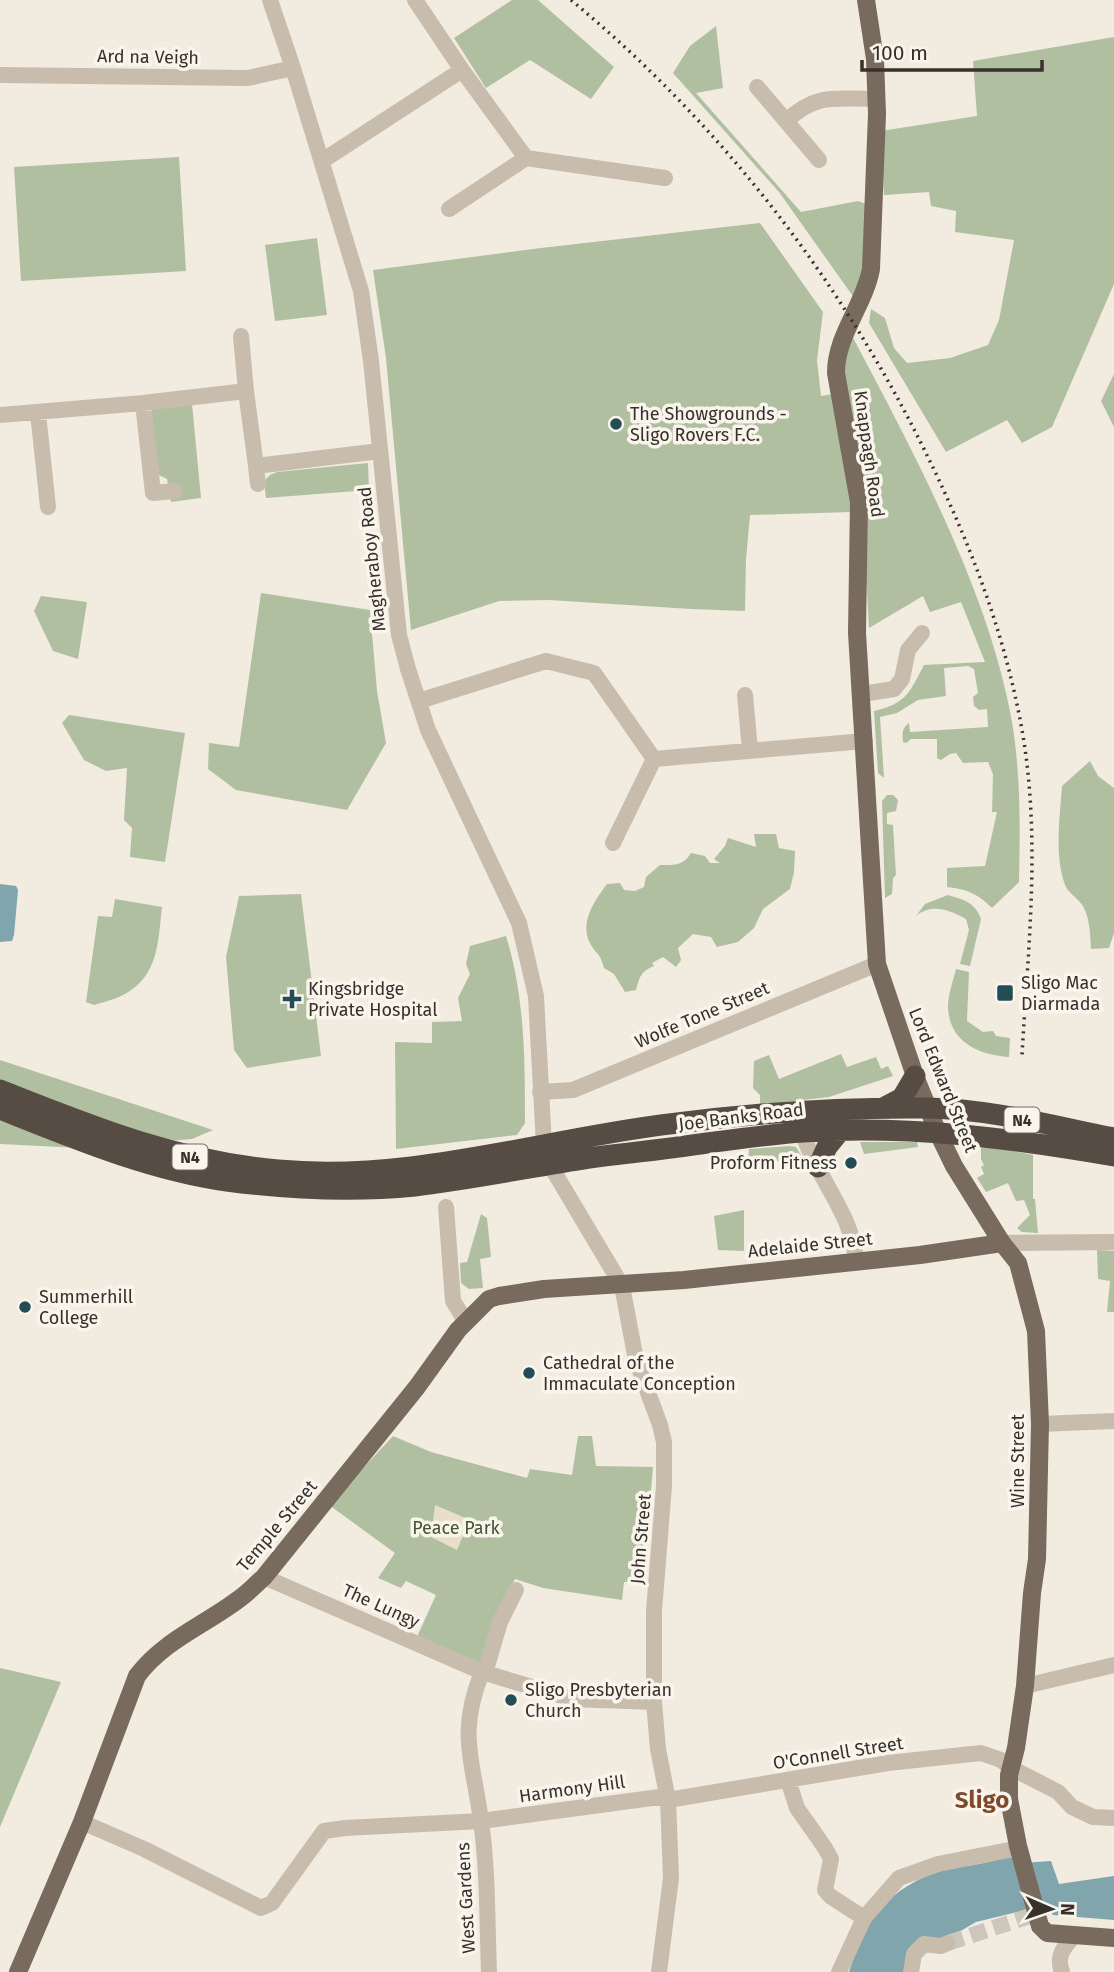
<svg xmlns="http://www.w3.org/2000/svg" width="1114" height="1972" font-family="'Fira Sans',sans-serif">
	<rect width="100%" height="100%" fill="#f1ebe0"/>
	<path fill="#b1bfa1" d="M512,0H538L614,67L591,99L530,60L486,88L454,38Z
		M716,26L723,88L696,93L801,212L858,201L866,204L865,268L857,302L779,192L673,73L690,46Z
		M1114,37V284L1052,427L1022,443L1007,420L946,452L869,323L871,309L885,318L894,348L907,363L950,358L988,345L999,320L1014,240L955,232L956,211L931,206L929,192L884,195L881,131L977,116L973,61Z
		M179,157L186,271L21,281L14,167Z
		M760,223L823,312L817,360L821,396L833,394L850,489L851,512L750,515L746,559L745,611L691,609L549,600L499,601L411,630L386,358L373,270L541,248Z
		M317,238L327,315L275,321L265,245Z
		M851,334C913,451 989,591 1012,722C1021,775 1020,829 1019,882L992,908C978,894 967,889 947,887V868L985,866L997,812H992L993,774L988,762L963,763L956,753L950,754L941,760L937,758V739H911L906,743L903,742C902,733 902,728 909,723L910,732L988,727L987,709L979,710L974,706L973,697L978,693L974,669L968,666L944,668L946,696L918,700L897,713L880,717L884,778L878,773L874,711C907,703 909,693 924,665L985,662L961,602L930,612L923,596L869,628L866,574L841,374Z
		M1114,374V427L1101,401Z
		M192,404L201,498L171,502L167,479L159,475L150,412L154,407Z
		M368,463L369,490L266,498L264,481L270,475L277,472Z
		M261,593L370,610L377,691L386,743L347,810L236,790L208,769L209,743L239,747Z
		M41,596L87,602L78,659L53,651L34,611Z
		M69,715L185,733L165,862L130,857L132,828L124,820L127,768L106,771L84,760L62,723Z
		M1090,761L1098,776L1114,788V933L1109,948L1091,949C1090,934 1090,919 1083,906C1078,898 1068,893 1065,885C1054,855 1060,817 1062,786Z
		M887,795H893L898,800L896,811L887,813V824L893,825L896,875L893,878L892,894L885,898L882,801Z
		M754,834H776L779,848L795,851L794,872L790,889L763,909L754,928L738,942L717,947L711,937L693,934L678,948L681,960L676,967L663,957L652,963L654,966C641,971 639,978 636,990L625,992L614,974L604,968C600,953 598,956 591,945C578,924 595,900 607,884L620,883L624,890L635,891L644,887L646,877L660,865C674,865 683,866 691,853L705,856L710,863H720L714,859L725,846L728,838L756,847Z
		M301,894L321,1056L247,1068L234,1050L226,957L239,896Z
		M948,895C964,900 975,902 981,919L970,966L960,964L969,930L966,919C949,910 932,903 916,916L925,904Z
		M115,899L162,907C158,941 159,975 125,994C116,999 104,1002 94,1005L86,1002L98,916L112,917Z
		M506,936C525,997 525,1061 525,1123L517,1135L396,1149L395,1042L432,1043V1022L462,1021L458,998L470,974L466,964L470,946Z
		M956,969L969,972L967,1021L983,1032L993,1031L996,1036L1010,1038L1009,1057C979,1055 949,1042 948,1007C948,995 953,981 956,969Z
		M841,1054L847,1067L876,1057L881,1069L888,1066L893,1076L829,1097L760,1105V1095L753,1088L754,1061L769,1055L779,1079Z
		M0,1060L213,1130L192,1139L156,1142L0,1083Z
		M0,1115L81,1148L0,1144Z
		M860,1142H917L918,1147L864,1154Z
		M981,1144L1033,1155V1199H1035L1038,1233L1022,1232L1017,1228L1030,1215L1024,1200L1016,1201L1008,1183L986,1192L977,1178L984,1174L981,1167L984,1165L981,1159Z
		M789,1146L796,1147L801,1155L747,1170L749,1149Z
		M744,1210V1251L718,1250L714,1216Z
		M481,1214L487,1218L491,1257L480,1259L483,1288L469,1289L461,1283L460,1263L467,1262Z
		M1097,1250L1114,1251V1312H1107L1110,1281L1098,1279Z
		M393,1436L431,1452L527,1478L530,1469L572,1475L578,1436H592L596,1466L653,1467L643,1583L624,1582L622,1600L543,1588L515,1579L502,1604L483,1664L416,1639L436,1595L406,1581L401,1588L378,1578L395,1553L329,1505Z
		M0,1668L61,1682L0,1827Z"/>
	<path fill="#e8dec9" d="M435,1505L470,1520L457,1550L431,1537Z"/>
	<path fill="#81a5ac" d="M0,884L16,886L18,890L14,935L12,941L0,942Z
		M1010,1857L1023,1863L1051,1861L1059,1884L1114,1876V1920L1053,1915L1047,1908L1025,1910L976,1922L940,1943L933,1938L904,1972H849C868,1911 895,1882 957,1866C962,1865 968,1866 973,1865C986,1863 998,1859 1010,1857Z"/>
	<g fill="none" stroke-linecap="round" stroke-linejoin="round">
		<path stroke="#ccc6bc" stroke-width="16" stroke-dasharray="16 8" stroke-linecap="butt" d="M948,1943L1030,1916"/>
		<path stroke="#c8bdad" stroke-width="16" d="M270,0L293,68L361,291L371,361L399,635L408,669L428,730L519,923L536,996L544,1146L550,1165L622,1286L636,1360L660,1425L664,1442V1486L654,1611V1702L658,1749L668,1800L671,1878L659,1972
			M415,0L462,70
			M0,75L248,78L293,68
			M757,87L786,121
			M819,160L786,121C818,92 836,99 876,99
			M322,161L462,70L526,158L665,178
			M449,209L526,158
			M241,336L246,391
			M143,403L153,493L175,491
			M38,413L48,507
			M0,415L143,403L246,391L256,466L380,451
			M256,466L258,484
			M862,694L894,689L902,679L908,650L922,633
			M745,695L750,750
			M419,701L546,661L594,673L654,759L865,741
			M613,843L654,759
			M540,1092L573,1090L877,964
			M801,1125C811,1173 853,1211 856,1261
			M446,1207L453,1301L466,1322
			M1002,1243L1114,1242
			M1040,1424L1114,1421
			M264,1577L482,1672L572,1699L654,1702
			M482,1672C457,1735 473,1759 481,1821C488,1870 487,1922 489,1972
			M485,1673L500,1622L516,1590
			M1025,1686L1114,1665
			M788,1780L797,1808L825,1848L831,1859L825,1890L830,1896L864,1918
			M668,1800L888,1763L981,1753L1001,1760L1011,1768L1058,1792L1072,1807L1093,1817L1114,1818
			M82,1822L144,1849L261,1908L272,1903L324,1831L345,1828L481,1821L667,1796
			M839,1972L864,1918L899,1878L938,1864L1019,1848
			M911,1972L914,1954L924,1944L941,1946L948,1943
			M1062,1972C1056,1956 1063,1948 1074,1936"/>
		<path stroke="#786a5d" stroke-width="18" d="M866,0L875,59L877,114L871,269C864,306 836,335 836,373L859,502L857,633L877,964L915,1076L938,1133L954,1166L1002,1243L1018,1263L1036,1331L1040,1424L1037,1559L1032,1593L1025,1686L1016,1748L1009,1775V1799L1018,1846L1040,1926L1047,1933L1114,1938
			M18,1972L82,1822L137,1676C164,1640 205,1625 239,1599C248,1593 256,1584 264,1577L417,1387L458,1330L489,1299L499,1296L544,1289L684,1280L920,1255L1002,1243"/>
		<path stroke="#574c43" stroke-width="21" d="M0,1090C93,1127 177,1161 278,1170C408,1182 533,1142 661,1125C750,1113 840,1107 928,1108C990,1109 1053,1126 1114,1138
			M883,1108L902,1098L915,1076
			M0,1109C73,1138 149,1170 227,1181C288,1189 354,1192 415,1186C473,1179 531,1167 589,1158C628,1153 668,1149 707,1143C739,1139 771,1134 803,1132C908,1125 1010,1138 1114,1156
			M818,1167L827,1147L840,1131"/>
		<path stroke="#37302b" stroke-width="3.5" stroke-dasharray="2 5" stroke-linecap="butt" d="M571,0C717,121 835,272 920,441C968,537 1007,636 1024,742C1040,846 1028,950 1022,1055"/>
	</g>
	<g fill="#244c56" stroke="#f9f5ec" stroke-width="2.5">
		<circle cx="616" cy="424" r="7"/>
		<rect x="996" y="984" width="18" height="18" rx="3.5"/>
		<path d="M288.5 988.5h7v7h7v7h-7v7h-7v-7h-7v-7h7z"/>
		<circle cx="851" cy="1163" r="7"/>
		<circle cx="25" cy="1307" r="7"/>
		<circle cx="529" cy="1373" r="7"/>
		<circle cx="511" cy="1700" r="7"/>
	</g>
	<g text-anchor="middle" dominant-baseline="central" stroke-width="7" stroke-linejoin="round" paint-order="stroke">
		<g fill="#f9f5ec" stroke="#716b65" stroke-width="2">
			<rect x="1004.5" y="1107.5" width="35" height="25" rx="5"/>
			<rect x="172.5" y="1144.5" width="35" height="25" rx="5"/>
		</g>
		<g font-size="16" font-weight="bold" fill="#37302b">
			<text x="1022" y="1120">N4</text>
			<text x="190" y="1157">N4</text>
		</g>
		<g font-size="18" fill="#37302b" stroke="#f9f5ec">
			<text transform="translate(148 57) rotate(1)">Ard na Veigh</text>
			<text transform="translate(869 454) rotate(82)">Knappagh Road</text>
			<text transform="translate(372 559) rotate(-96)">Magheraboy Road</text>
			<text transform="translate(702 1015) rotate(-23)">Wolfe Tone Street</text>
			<text transform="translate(943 1080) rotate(68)">Lord Edward Street</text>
			<text transform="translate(741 1117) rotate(-7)">Joe Banks Road</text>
			<text transform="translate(810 1245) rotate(-6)">Adelaide Street</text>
			<text transform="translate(1018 1461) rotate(-90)">Wine Street</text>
			<text transform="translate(277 1526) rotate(-50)">Temple Street</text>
			<text transform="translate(641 1539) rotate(-85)">John Street</text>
			<text transform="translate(381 1606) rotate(24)">The Lungy</text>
			<text transform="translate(838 1753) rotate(-9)">O'Connell Street</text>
			<text transform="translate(572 1789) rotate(-8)">Harmony Hill</text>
			<text transform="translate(466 1898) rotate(-93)">West Gardens</text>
		</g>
		<g font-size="18" fill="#37302b" stroke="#f9f5ec" text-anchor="start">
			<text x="630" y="414">The Showgrounds -<tspan x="630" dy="21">Sligo Rovers F.C.</tspan></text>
			<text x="1021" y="983">Sligo Mac<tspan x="1021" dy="21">Diarmada</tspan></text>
			<text x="308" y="989">Kingsbridge<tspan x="308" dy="21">Private Hospital</tspan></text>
			<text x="837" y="1163" text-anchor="end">Proform Fitness</text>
			<text x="39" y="1297">Summerhill<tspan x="39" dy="21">College</tspan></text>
			<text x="543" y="1363">Cathedral of the<tspan x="543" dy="21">Immaculate Conception</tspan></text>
			<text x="525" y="1690">Sligo Presbyterian<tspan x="525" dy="21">Church</tspan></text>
		</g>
		<g font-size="18" fill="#425431" stroke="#f9f5ec">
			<text x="456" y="1528">Peace Park</text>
		</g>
		<g font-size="24" font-weight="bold" fill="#7f4a2b" stroke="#f9f5ec">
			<text x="982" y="1800">Sligo</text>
		</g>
	</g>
	<g transform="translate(1051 1909) rotate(92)" stroke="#f9f5ec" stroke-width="5" paint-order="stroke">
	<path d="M0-5L12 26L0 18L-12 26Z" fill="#37302b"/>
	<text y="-10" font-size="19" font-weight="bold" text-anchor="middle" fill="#37302b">N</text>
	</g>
	<path d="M862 60v10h180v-10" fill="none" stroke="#37302b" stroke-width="3.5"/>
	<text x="872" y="60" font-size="21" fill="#37302b" stroke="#f9f5ec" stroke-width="5" paint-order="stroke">100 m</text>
</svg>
